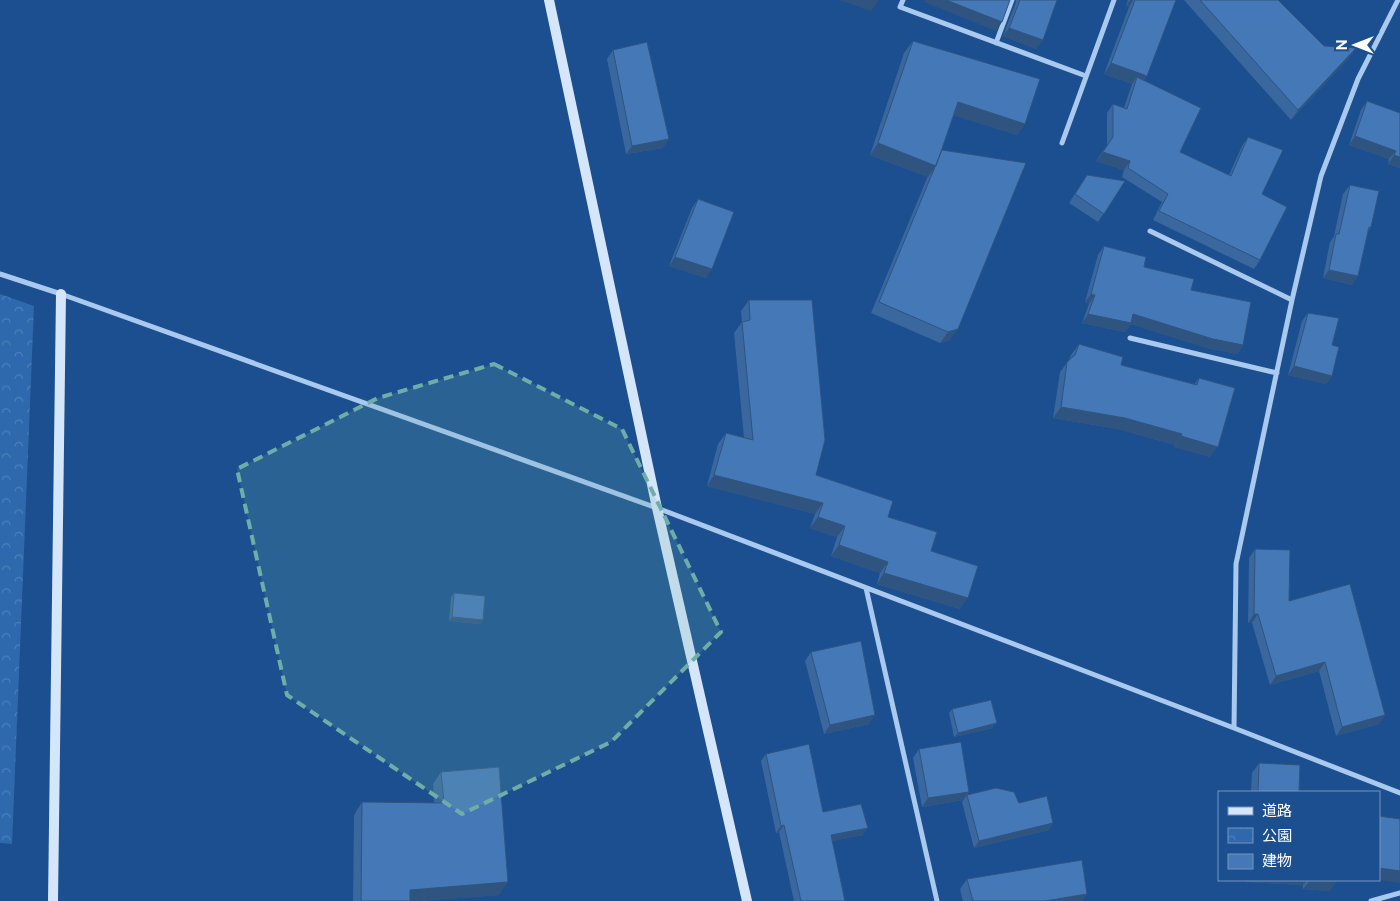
<svg xmlns="http://www.w3.org/2000/svg" width="1400" height="901" font-family="Raleway,'Noto Sans JP',sans-serif">
	<defs>
		<pattern id="park-crowns" width="20" height="18" patternUnits="userSpaceOnUse" patternTransform="scale(1.25)"><rect width="20" height="18" fill="#2e69ad"/><path d="M2 6a3 3 0 1 1 6 0M12 15a3 3 0 1 1 6 0" fill="none" stroke="#4d80b9"/></pattern>
	</defs>
	<rect width="100%" height="100%" fill="#1b4f8f"/>
	<path fill="url(#park-crowns)" d="M0,294L34,306L12,844L0,843Z"/>
	<g fill="none" stroke-linecap="round" stroke-linejoin="round">
		<path stroke="#a9c9ee" stroke-width="5" d="M903,0L900,7L1086,76
			M996,43L1012,0
			M1062,143L1114,0
			M1150,231L1292,300
			M0,274L61,294L657,508L1234,728L1400,793
			M1130,338L1277,373
			M866,588L937,901
			M1234,728L1236,564L1292,300L1321,176L1358,79L1398,0
			M1371,901L1400,893"/>
		<path stroke="#d6e6fa" stroke-width="10" d="M549,0L657,508L747,901
			M53,901L61,294"/>
	</g>
	<path fill="#3a679d" d="M1016,0H1057L1036,49L1003,36L1016,2Z
		M1128,0H1176L1144,80L1180,152L1229,175L1242,146L1248,137L1262,194L1260,260L1254,269L1153,220L1162,202L1122,177L1124,170L1096,161L1107,145V113L1113,104L1124,108L1132,84L1104,74L1129,7L1126,6Z
		M1184,0H1278L1324,46L1356,48L1349,58L1291,120Z
		M913,41L1025,124L1017,135L954,115L940,153L942,150L950,340L940,343L871,313L928,176V177L870,155L904,53Z
		M613,50L663,148L626,154L607,59Z
		M1367,101L1400,113V168L1388,164L1389,159L1349,145L1361,110Z
		M1087,175L1125,181L1098,222L1069,203Z
		M1350,185L1371,227L1368,232L1352,285L1323,278L1330,242L1334,236L1343,194Z
		M698,199L706,278L669,266L692,208Z
		M1104,246L1191,290L1243,345L1237,354L1207,348L1131,324L1125,332L1082,323L1089,304L1085,302L1098,255Z
		M749,300L816,475L888,517L931,551L960,609L877,584L880,573L831,556L837,537L810,528L815,514L707,486L718,444L726,433L744,438L734,333L742,322L741,311Z
		M1308,313L1332,376L1326,384L1288,375L1302,321Z
		M1079,344L1121,365L1194,385L1199,378L1210,457L1174,447L1175,445L1118,429L1053,418L1060,372L1069,360L1071,355Z
		M1255,549L1289,601L1385,715L1379,724L1336,736L1319,671L1270,685L1252,623H1248L1249,558Z
		M454,593L480,624L449,621L451,597Z
		M811,652L869,724L824,734L805,661Z
		M952,709L993,728L954,737L949,713Z
		M919,749L969,792L963,800L922,807L913,758Z
		M766,754L823,812L863,835L832,841L845,901H794L779,832L776,833L761,761Z
		M1259,763L1299,792H1251L1252,773Z
		M441,772L499,895L420,901H353L354,815L362,802L434,803L433,784Z
		M967,795L1019,803L1049,830L974,848L962,802Z
		M967,879L1087,894L1082,901H963L960,889Z
		M1246,880H1337L1330,891L1303,889V885L1246,882Z"/>
	<path fill="#305480" d="M839,0H879L871,11Z
		M925,0H946L1002,22L996,31L924,2Z
		M1130,0H1133L1129,7L1126,6Z
		M1009,28L1043,40L1036,49L1003,36Z
		M1356,48L1349,58L1291,120L1298,110Z
		M1111,63L1147,76L1140,87L1137,77L1132,84L1104,74Z
		M958,102L1025,124L1017,135L950,114Z
		M1355,136L1396,151L1389,159L1349,145Z
		M669,139L663,148L626,154L632,146Z
		M878,143L936,166L928,177L870,155Z
		M1103,152L1130,161L1124,170L1096,161Z
		M1394,155L1400,157V168L1388,164Z
		M675,257L712,269L706,278L669,266Z
		M1329,270L1358,276L1352,285L1323,278Z
		M1091,294L1095,295L1089,304L1085,302Z
		M1088,314H1133L1243,345L1237,354L1207,348L1131,324L1125,332L1082,323Z
		M958,329L950,340L940,343L948,332Z
		M1294,366L1332,376L1326,384L1288,375Z
		M1061,407L1125,418L1182,434L1175,445L1118,429L1053,418Z
		M1181,436L1218,447L1210,457L1174,447Z
		M714,475L823,503L815,514L707,486Z
		M818,517L845,526L837,537L810,528Z
		M839,545L888,562L880,573L831,556Z
		M884,573L968,598L960,609L877,584Z
		M1254,614H1258L1252,623H1248Z
		M452,617L483,620L480,624L449,621Z
		M1325,662L1319,671L1270,685L1276,676Z
		M875,715L869,724L824,734L830,725Z
		M1385,715L1379,724L1336,736L1342,727Z
		M997,723L993,728L954,737L958,733Z
		M969,792L963,800L922,807L928,798Z
		M1053,823L1049,830L974,848L979,841Z
		M784,825L779,832L776,833L781,826Z
		M868,828L863,835L825,843L831,835Z
		M1379,868L1400,871V883L1379,880Z
		M1248,880H1307L1303,885L1246,882Z
		M1310,880H1320L1337,881L1330,891L1303,889Z
		M508,882L499,895L420,901H403L410,890Z
		M1087,894L1082,901H1045Z"/>
	<path fill="#4478b7" stroke="#305480" d="M946,0H1010L1002,22Z
		M1020,0H1057L1043,40L1009,28Z
		M1135,0H1176L1147,76L1111,63Z
		M1200,0H1278L1324,46L1356,48L1298,110Z
		M913,41L1040,79L1025,124L958,102L936,166L878,143Z
		M647,42L669,139L632,146L613,50Z
		M1137,77L1201,108L1180,152L1231,176L1248,137L1283,150L1262,194L1287,207L1260,260L1159,211L1168,194L1128,168L1130,161L1103,152L1113,137V104L1127,109Z
		M1367,101L1400,113V157L1394,155L1396,151L1355,136Z
		M942,150L1026,163L958,329L948,332L879,302Z
		M1087,175L1125,181L1104,214L1075,194Z
		M1350,185L1379,191L1371,227H1369L1358,276L1329,270L1336,234H1339Z
		M698,199L734,212L712,269L675,257Z
		M1104,246L1146,257L1144,267L1194,279L1191,290L1251,302L1243,345L1213,339L1133,314L1131,323L1088,314L1095,295L1091,294Z
		M749,300H812L825,440L816,475L893,501L888,517L937,532L931,551L978,566L968,598L884,573L888,562L839,545L845,526L818,517L823,503L714,475L726,433L753,440L742,322L750,320Z
		M1308,313L1339,318L1332,345L1339,347L1332,376L1294,366Z
		M1079,344L1123,357L1121,365L1197,385L1199,378L1235,388L1218,447L1181,436L1182,434L1125,418L1061,407L1067,362L1075,355Z
		M1255,549L1290,550L1289,601L1350,584L1385,715L1342,727L1325,662L1276,676L1258,614H1254Z
		M454,593L485,596L483,620L452,617Z
		M861,641L875,715L830,725L811,652Z
		M991,700L997,723L958,733L952,709Z
		M961,742L969,792L928,798L919,749Z
		M809,744L823,812L861,804L868,828L831,835L845,901H801L784,825L781,826L766,754Z
		M1259,763L1300,765L1299,792H1258Z
		M499,767L508,882L410,890V901H361L362,802L444,803L441,772Z
		M996,788L1014,792L1019,803L1047,796L1053,823L979,841L967,795Z
		M1379,816L1400,819V871L1379,868Z
		M1082,860L1087,894L1045,901H973L967,879Z
		M1320,880H1337V881Z"/>
	<path fill="#6fada8" fill-opacity="0.2" stroke="#6fada8" stroke-width="4" stroke-dasharray="10 6" stroke-linejoin="round" d="M494,364L622,429L721,632L611,742L462,814L287,695L237,469L378,398Z"/>
	<rect x="1218" y="791" width="162" height="90" fill="#1b4f8f" stroke="#7695bc"/>
	<rect x="1228" y="807" width="25" height="8" fill="#d6e6fa" stroke="#7695bc"/>
	<text x="1262" y="816" font-size="15" fill="#ffffff">道路</text>
	<rect x="1228" y="828" width="25" height="15" fill="url(#park-crowns)" stroke="#7695bc"/>
	<text x="1262" y="841" font-size="15" fill="#ffffff">公園</text>
	<rect x="1228" y="854" width="25" height="15" fill="#4478b7" stroke="#7695bc"/>
	<text x="1262" y="866" font-size="15" fill="#ffffff">建物</text>
	<g transform="translate(1355 45) rotate(270)" stroke="#1b4f8f" stroke-width="4" paint-order="stroke">
	<path d="M0-4L9 19L0 12L-9 19Z" fill="#ffffff"/>
	<text y="-8" font-size="14" font-weight="bold" text-anchor="middle" fill="#ffffff">N</text>
	</g>
</svg>
